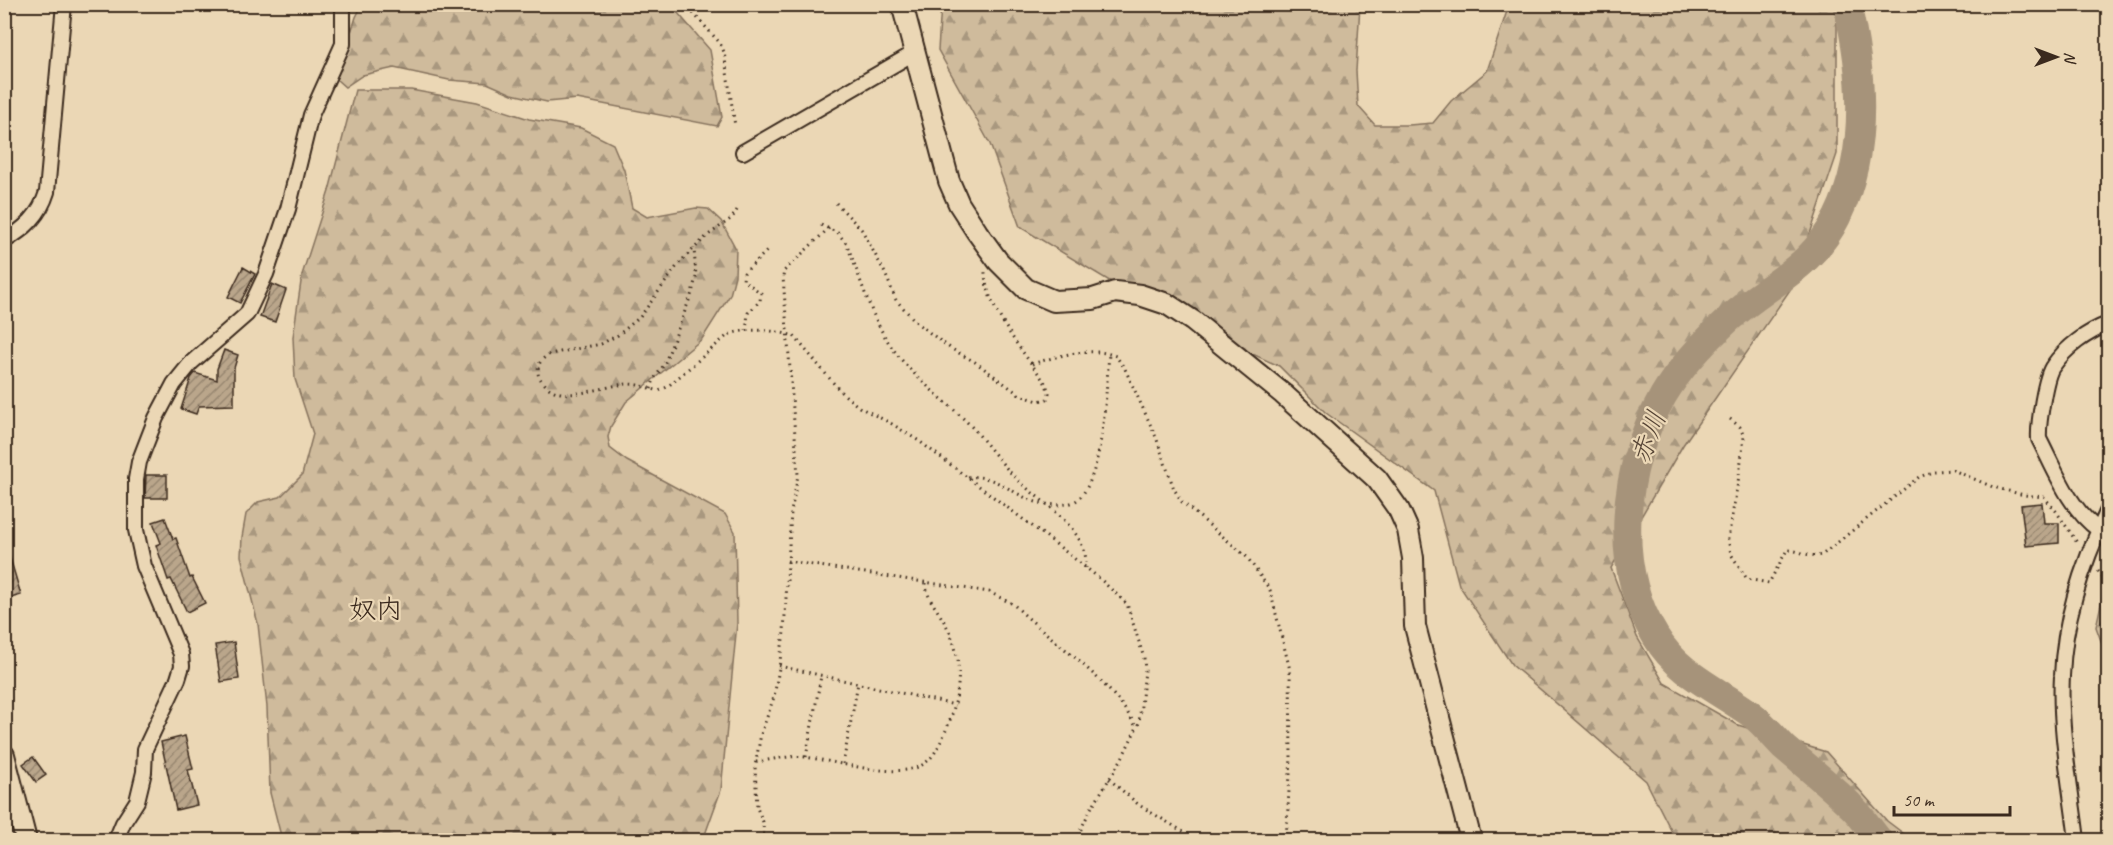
<svg xmlns="http://www.w3.org/2000/svg" width="2113" height="845" font-family="Caveat,'Klee One',sans-serif">
	<defs>
		<pattern id="forest-firs" width="22" height="20" patternUnits="userSpaceOnUse" patternTransform="scale(1.5)"><rect width="22" height="20" fill="#cfbb9c"/><path d="M5 1l3.5 6h-7zM16 11l3.5 6h-7z" fill="#a9987f"/></pattern>
		<pattern id="building-hatch" width="6" height="6" patternUnits="userSpaceOnUse" patternTransform="scale(1.5)"><rect width="6" height="6" fill="#baa68b"/><path d="M-1 1l2-2M0 6l6-6M5 7l2-2" fill="none" stroke="#988771"/></pattern>
	</defs>
	<rect width="100%" height="100%" fill="#ebd7b5"/>
	<filter id="ink" filterUnits="userSpaceOnUse"><feTurbulence type="fractalNoise" baseFrequency=".0167" numOctaves="2"/><feDisplacementMap in="SourceGraphic" scale="12" xChannelSelector="R" yChannelSelector="G"/><feConvolveMatrix kernelMatrix="1 2 1 2 8 2 1 2 1" color-interpolation-filters="sRGB"/></filter>
	<g filter="url(#ink)">
		<path fill="url(#forest-firs)" stroke="#85725d" stroke-width="1.5" d="M362,5H671L710,50L722,117L717,126L577,99L547,102L512,94L487,83L449,80L394,68L363,75L345,87L336,79L356,17Z
			M941,5H1360L1356,71L1358,106L1375,125H1409L1433,123L1451,101L1487,71L1509,5H1840L1837,21V154L1792,287L1683,445L1611,568L1637,637L1664,683L1738,725L1826,752L1887,821L1912,840H1676L1646,781L1512,665L1459,585L1434,491L1326,413L1279,366L1161,312L1020,227L990,144L938,50Z
			M355,90H411L477,102L529,119L581,128L613,144L624,170L632,208L647,217L696,208L708,209L721,221L736,249L735,276L730,295L702,339L626,402L611,426L608,437L610,448L627,461L725,514L735,532L737,623L721,790L703,840H282L270,793L267,707L258,624L241,556L242,537L246,514L258,502L280,497L302,475L313,434L295,379L293,337L302,275L329,191Z
			M2108,572V660L2096,627Z"/>
		<g fill="none" stroke-linecap="round" stroke-linejoin="round">
			<path stroke="#a6937a" stroke-width="28" d="M1847,4C1863,72 1869,152 1837,217C1812,268 1770,283 1730,318C1705,341 1680,367 1663,396C1623,467 1611,565 1656,637C1678,674 1718,690 1751,714C1763,723 1773,736 1784,747C1806,766 1829,784 1850,805C1861,815 1870,829 1879,840"/>
		</g>
		<path fill="url(#building-hatch)" stroke="#3b2a1e" stroke-width="1.5" d="M243,267L255,274L240,303L228,297Z
			M272,284L286,290L275,322L260,317Z
			M224,350L238,355L234,368V405L199,406L196,414L181,409L191,378L195,373L217,380V369Z
			M146,475H167V498H145Z
			M2042,503L2044,523H2059V543L2026,546L2021,505Z
			M165,518L173,539L176,538L190,578L192,577L205,603L187,612L171,579L168,580L156,545L161,543L153,522Z
			M4,551H8L21,595L4,600Z
			M234,642L239,679L221,682L215,645Z
			M185,736L193,769L188,770L197,805L176,810L161,742Z
			M33,757L46,775L36,782L23,764Z"/>
		<g fill="none" stroke-linecap="round" stroke-linejoin="round">
			<g stroke="#3b2a1e" stroke-width="18">
				<path id="street" d="M743,152L914,53
					M4,241C25,229 40,215 47,192L64,4
					M2099,530C2070,510 2055,470 2039,439C2038,425 2045,376 2053,366C2066,347 2087,332 2108,324
					M116,840L123,823L137,801L144,772L145,749L178,679L182,666L181,654L144,566L136,530V479L139,462L156,418L174,384L191,363L247,314L266,274L288,209L311,115L343,44V4
					M2077,840C2071,789 2059,727 2062,676C2064,617 2083,562 2108,510"/>
			</g>
			<g stroke="#3b2a1e" stroke-width="24">
				<path id="secondary" d="M902,4L949,181L959,204L977,232L998,261L1026,289L1054,301L1093,299L1115,292L1140,295L1167,304L1193,321L1283,394L1377,479L1399,510L1408,530L1413,558L1415,626L1471,840
					M4,755L26,840"/>
			</g>
			<path stroke="#3b2a1e" stroke-width="3" stroke-dasharray="1.5 4.5" stroke-linecap="butt" d="M685,4L720,43L724,52L735,126
				M836,203L862,230L885,273L896,300L918,324L950,348L975,362L1020,395L1038,401L1047,399L1049,393L1046,384C1026,355 985,308 985,272
				M737,210L732,218L707,236L680,262L640,317L618,335L601,344L550,354C543,358 538,362 538,371C538,377 540,379 544,383C561,406 604,385 627,384C639,384 648,388 659,391L667,387L728,335C746,327 775,330 794,336L841,392L859,407L892,424L919,441L1052,541L1099,578L1127,604L1144,658L1145,671L1139,723L1121,760L1090,810L1076,840
				M821,225L838,233L846,243C860,275 868,310 887,340C908,374 942,397 970,425C988,444 1002,466 1022,484C1046,505 1089,531 1086,568
				M746,331L748,313L760,301L761,293L743,280L744,273L769,249
				M1032,364C1058,356 1090,346 1116,356L1125,369L1156,437L1174,489L1182,502L1247,557L1270,590L1290,670L1291,757L1286,840
				M651,389L654,379L664,365L692,293L696,277L694,248
				M1730,419L1740,427L1744,437L1739,476L1728,539L1731,554L1747,579L1769,583L1787,550C1800,550 1809,558 1822,555L1919,477L1935,471L1953,470L1993,487L2024,495L2044,497L2056,511L2078,544
				M968,477C996,474 1013,495 1036,502C1046,505 1068,507 1077,500C1104,479 1106,387 1109,354
				M787,561L989,592L1013,604C1052,642 1111,679 1136,727
				M2098,571L2108,583
				M779,666L955,705
				M806,757L821,676
				M756,762C771,760 790,755 805,757C833,761 898,780 922,765C935,758 941,741 947,728C955,708 960,687 958,666C957,647 950,630 940,615C933,603 926,596 926,582
				M843,764L858,683
				M1109,779L1139,805L1197,840
				M764,840L763,822L757,808L755,766L761,734L774,697L779,668L784,632L791,512L798,475L783,277L784,271L829,228"/>
			<use href="#street" stroke="#ebd7b5" stroke-width="14"/>
			<use href="#secondary" stroke="#ebd7b5" stroke-width="20"/>
		</g>
	</g>
	<g text-anchor="middle" dominant-baseline="central" stroke-width="4.5" stroke-linejoin="round" paint-order="stroke">
		<g font-size="27" font-style="italic" fill="#564435" stroke="#ebd7b5">
			<text transform="translate(1648 437) rotate(-69)">赤川</text>
		</g>
		<g font-size="27" fill="#3b2a1e" stroke="#ebd7b5">
			<text x="376" y="609">奴内</text>
		</g>
	</g>
	<rect width="2113" height="845" fill="none" stroke="#ebd7b5" stroke-width="24"/>
	<rect x="12" y="12" width="2089" height="821" fill="none" stroke="#3b2a1e" stroke-width="2" filter="url(#ink)"/>
	<g transform="translate(2056 57) rotate(90)" stroke="#ebd7b5" stroke-width="4.5" paint-order="stroke">
	<path d="M0-4.5L10 22L0 15L-10 22Z" fill="#3b2a1e"/>
	<text y="-9" font-size="16" font-weight="bold" text-anchor="middle" fill="#3b2a1e">N</text>
	</g>
	<path d="M1894 806v9h116v-9" fill="none" stroke="#3b2a1e" stroke-width="3"/>
	<text x="1903" y="806" font-size="18" fill="#3b2a1e" stroke="#ebd7b5" stroke-width="4.5" paint-order="stroke">50 m</text>
</svg>
